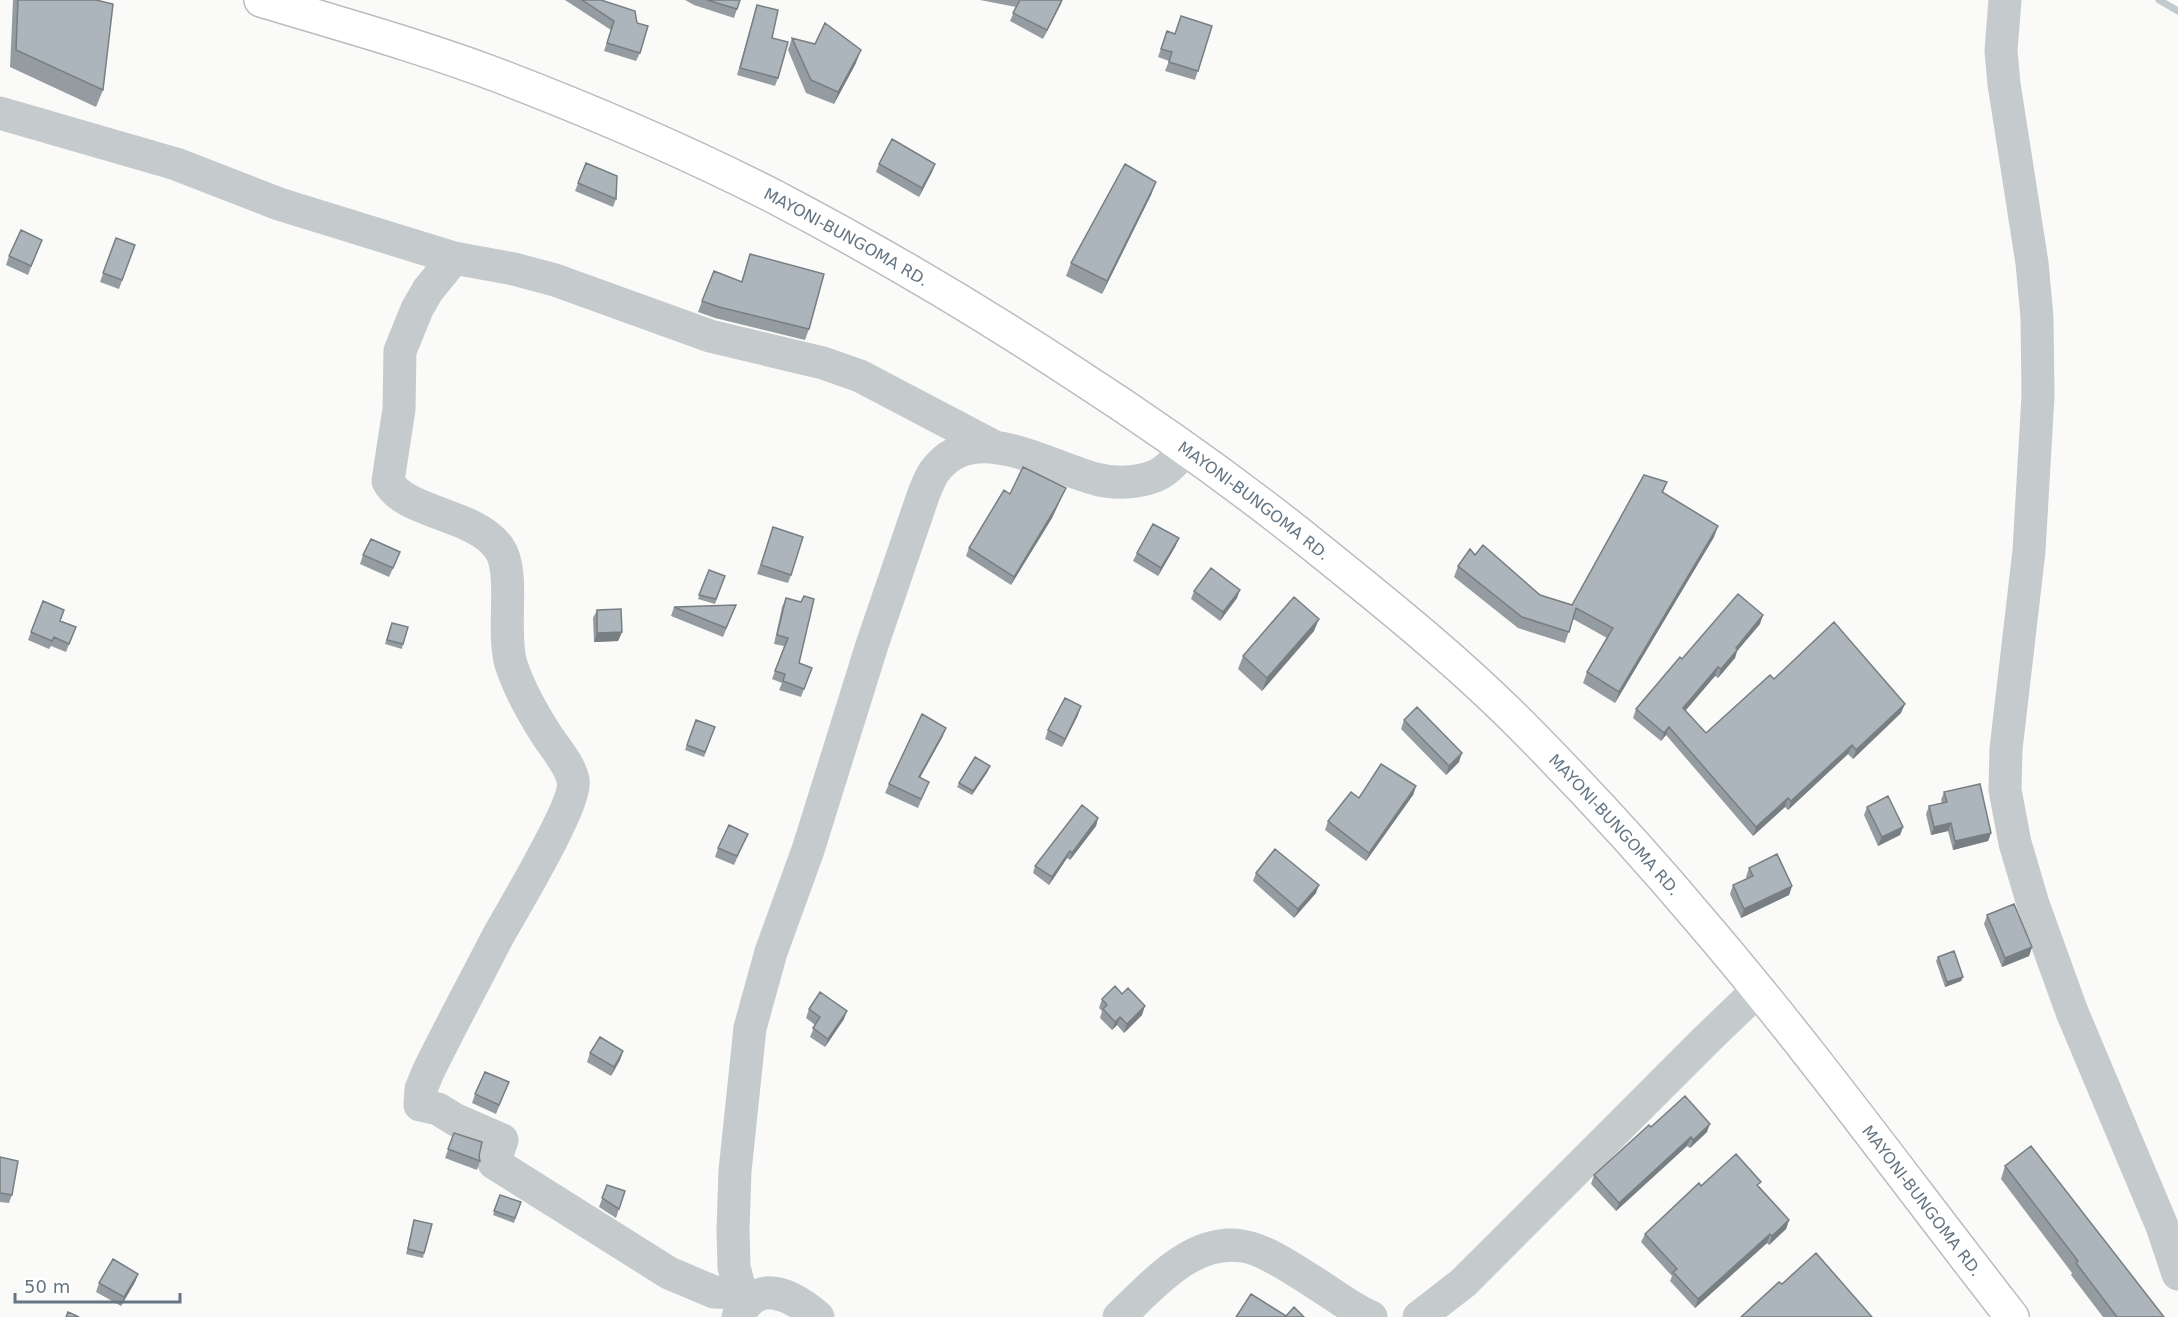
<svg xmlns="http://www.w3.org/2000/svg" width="2178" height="1317" font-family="'DejaVu Sans',sans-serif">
	<rect width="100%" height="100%" fill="#fafaf8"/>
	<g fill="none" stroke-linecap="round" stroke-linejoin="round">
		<path stroke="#c1cacf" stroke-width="7" d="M2159,0L2178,11"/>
		<g stroke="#b9bdc1" stroke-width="36">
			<g id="major">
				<path id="s1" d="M261,0C340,24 420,46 497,75C591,111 685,151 775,197C878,251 978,310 1075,374C1157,427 1236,483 1312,544C1388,605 1465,667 1532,736C1590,795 1646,856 1699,919C1809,1047 1908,1184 2012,1317"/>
			</g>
		</g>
		<path stroke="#c5cacd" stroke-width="33" d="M2005,0L2001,51L2004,84L2032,263L2037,317L2038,396L2029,551L2006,749L2005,790L2015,843L2033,904L2072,1012L2162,1226L2178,1274
			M0,113L176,164L279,204L454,258L514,269L555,280L710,336L823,363L860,376L997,448
			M454,258L428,290L417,309L400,351L399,409L388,481C404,514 475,513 499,548C516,572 501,630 511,664C519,689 533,714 548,737C556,749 570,765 573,780C578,803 511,912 497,938C474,983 450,1027 428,1072L421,1089L420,1105L438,1109L456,1120L502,1140L494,1163L669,1273L714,1292L740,1293
			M744,1305L734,1267L733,1230L735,1171L750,1028L771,952L808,850L872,645L924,493C927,486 930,478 934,472C974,417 1047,467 1096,479C1114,484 1138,483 1155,476C1168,471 1177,458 1187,449
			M738,1317C757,1276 792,1295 818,1317
			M1119,1317C1152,1286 1192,1238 1242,1246C1264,1249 1293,1269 1312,1281C1332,1293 1350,1308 1371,1317
			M1419,1317L1463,1283L1707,1039L1758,990"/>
		<use href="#major" stroke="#fff" stroke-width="33"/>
	</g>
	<path fill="#949ca1" d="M13,0H96L103,90L96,107L10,67Z
		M565,0H603L640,53L636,61L604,51L611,30Z
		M685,0H740L734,18L694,5Z
		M980,0H1062L1043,39L1010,21L1016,7Z
		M757,5L772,38L778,78L775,86L737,75Z
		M1212,26L1195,80L1165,71L1169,61L1158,57L1167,31L1175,34Z
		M792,38L815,44L856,63L834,104L806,93L788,50Z
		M586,163L616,199L613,207L575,191Z
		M879,164H935L932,172L919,197L876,172Z
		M1156,182L1151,195L1102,294L1066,276L1071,263Z
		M116,238L135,245L119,289L100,282Z
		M42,240L28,275L6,265L9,256Z
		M750,254L809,329L805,340L715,318L698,312L702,301L741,282Z
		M1667,482L1663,493L1714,537L1615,703L1583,683L1587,672L1607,638L1573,619L1565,643L1518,628L1454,577L1458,566L1475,555L1540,595L1572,605Z
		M1066,488L1052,518L1011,585L966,556L969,548L1010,494Z
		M770,536L791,575L788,583L757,574Z
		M1179,538L1175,547L1158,576L1133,561L1137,553Z
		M363,555L397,560L389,577L360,564Z
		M709,570L725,576L715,604L698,599Z
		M1194,591L1237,598L1220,621L1191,599Z
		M786,598L799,663L812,668L801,697L779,690L782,683L772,679L784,646L774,644L782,607Z
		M736,605L723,637L671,616L674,607Z
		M597,610L622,632L618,641L594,642L593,618Z
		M61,621L76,627L66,652L51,646L49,649L28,640L31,632Z
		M1760,624L1737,651L1735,658L1718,678L1715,676L1685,711L1706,733L1774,679L1901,713L1853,759L1848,754L1788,810L1785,807L1753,836L1666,735L1661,741L1633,718L1636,709L1682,659Z
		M390,627L403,644L402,649L385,644Z
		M1314,631L1262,691L1238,669L1243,656Z
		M1078,715L1062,747L1045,739L1048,730Z
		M696,720L715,727L704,757L685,750Z
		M1404,720L1459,762L1446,775L1401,729Z
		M943,736L920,778L929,782L918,808L885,793L889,784Z
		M988,771L972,795L957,787L959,783Z
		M1416,786L1413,795L1366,861L1325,830L1328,821L1359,798Z
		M1944,792L1991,833L1988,841L1953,850L1948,831L1931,835L1926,814L1929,806L1942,803L1941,800Z
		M1867,807L1903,827L1900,835L1878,846L1864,815Z
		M1098,818L1096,826L1070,860L1067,858L1049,885L1033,873L1035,866Z
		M748,834L734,865L715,857L718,848Z
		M1749,868L1792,886L1789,895L1741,918L1730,894L1733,885L1747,879L1746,877Z
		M1256,873L1316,893L1294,918L1253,881Z
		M1987,915L2032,947L2029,956L2002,967L1984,924Z
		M1938,957L1963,977L1961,981L1945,987L1936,961Z
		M1102,999L1142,1015L1124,1033L1117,1025L1112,1030L1100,1018L1102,1011L1099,1008Z
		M809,1009L844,1019L825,1047L810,1037L815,1025L806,1018Z
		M623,1051L620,1060L611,1076L587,1062L590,1053Z
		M509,1082L496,1114L472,1103L475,1094Z
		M1651,1127L1707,1132L1690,1148L1687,1146L1616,1211L1591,1184L1594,1175Z
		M454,1133L479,1156L480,1161L477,1170L445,1158Z
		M0,1157L12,1195L9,1203L0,1202Z
		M2005,1166L2164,1317H2103L2071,1275L2072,1273L2001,1179Z
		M607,1185L625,1191L616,1218L599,1207Z
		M1701,1186H1759L1789,1220L1786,1229L1769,1245L1767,1243L1695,1308L1670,1281L1672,1276L1641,1242L1645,1234Z
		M500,1195L521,1202L514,1223L493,1215Z
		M414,1220L424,1253L423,1258L406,1254Z
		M138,1274L135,1282L121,1306L96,1292L99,1283Z"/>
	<path fill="#787f83" d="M1062,0L1061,4L1043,39L1047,30Z
		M861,50L856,63L834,104L838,92Z
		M935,164L932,172L919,197L922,188Z
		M1156,182L1151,195L1102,294L1107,281Z
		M1066,488L1052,518L1011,585L1014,577Z
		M1718,526L1714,537L1615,703L1619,692Z
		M1179,538L1175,547L1158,576L1161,568Z
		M1240,590L1237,598L1220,621L1223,612Z
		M1763,615L1760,624L1737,651L1735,658L1718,678L1721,669L1736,648Z
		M1319,619L1314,631L1262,691L1267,678Z
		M622,632L618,641L594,642L597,633Z
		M1718,667L1715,676L1680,717L1683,708Z
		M1905,704L1901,713L1853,759L1856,750Z
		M1081,706L1078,715L1062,747L1065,739Z
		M1669,727L1666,735L1661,741L1664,733Z
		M946,728L943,736L915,786L919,777Z
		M1852,745L1848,754L1788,810L1791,801Z
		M1462,753L1459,762L1446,775L1449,766Z
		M990,766L988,771L972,795L973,791Z
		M1416,786L1413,795L1366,861L1369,853Z
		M1788,798L1785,807L1753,836L1756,827Z
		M1098,818L1096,826L1070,860L1072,853Z
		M1951,823L1948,831L1931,835L1934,827Z
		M1903,827L1900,835L1878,846L1882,837Z
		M1991,833L1988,841L1953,850L1955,841Z
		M1070,851L1067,858L1049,885L1052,877Z
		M1319,885L1316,893L1294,918L1298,909Z
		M1792,886L1789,895L1741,918L1744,909Z
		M2032,947L2029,956L2002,967L2005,958Z
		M1963,977L1961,981L1945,987L1947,982Z
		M1145,1006L1142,1015L1124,1033L1127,1024Z
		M847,1011L844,1019L825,1047L828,1039Z
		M1120,1017L1117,1025L1112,1030L1115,1022Z
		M623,1051L620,1060L611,1076L614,1067Z
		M1710,1124L1707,1132L1690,1148L1693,1140Z
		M1691,1137L1687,1146L1616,1211L1619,1203Z
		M1789,1220L1786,1229L1769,1245L1772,1236Z
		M1770,1234L1767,1243L1695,1308L1698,1299Z
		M138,1274L135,1282L121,1306L124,1297Z"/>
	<path fill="#acb5bb" stroke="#787f83" stroke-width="1.5" d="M18,0H96L113,4L103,90L16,50Z
		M582,0H601L635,11L637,23L648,26L640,53L607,43L614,21Z
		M707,0H740L737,9Z
		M1020,0H1062L1047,30L1013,13Z
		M757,5L778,10L772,38L788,42L778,78L740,68Z
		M1181,16L1212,26L1198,71L1169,62L1172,52L1161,49L1167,31L1175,34Z
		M825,23L861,50L838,92L811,80L792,38L815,44Z
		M892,139L935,164L922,188L879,164Z
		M586,163L617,176L616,199L578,183Z
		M1125,164L1156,182L1107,281L1071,263Z
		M21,230L42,240L31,266L9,256Z
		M116,238L135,245L122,280L103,273Z
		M750,254L824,274L809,329L719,307L702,301L714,271L742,282Z
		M1023,467L1066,488L1055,509L1014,577L969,548L1004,490L1010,494Z
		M1644,475L1667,482L1662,492L1718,526L1619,692L1587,672L1613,628L1576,608L1569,632L1522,617L1458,566L1470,549L1475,555L1483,545L1540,595L1572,605Z
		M1153,524L1179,538L1161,568L1137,553Z
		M773,527L803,537L791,575L761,565Z
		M371,539L400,552L393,568L363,555Z
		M1211,568L1240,590L1223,612L1194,591Z
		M709,570L725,576L716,599L699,595Z
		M1738,594L1763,615L1736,648L1738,649L1721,669L1718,667L1683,708L1706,733L1770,675L1774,679L1834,622L1905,704L1856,750L1852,745L1791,801L1788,798L1756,827L1669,727L1664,733L1636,709L1680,657L1682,659Z
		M804,596L814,599L799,663L812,668L804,689L783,681L785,674L775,671L788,638L777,635L786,598L801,602Z
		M1294,597L1319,619L1267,678L1243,656Z
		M43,601L64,610L60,621L76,627L69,644L54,637L52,641L31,632Z
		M736,605L726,628L674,607Z
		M621,609L622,632L597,633V610Z
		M392,623L408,627L403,644L387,640Z
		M1065,698L1081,706L1065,739L1048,730Z
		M1417,707L1462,753L1449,766L1404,720Z
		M922,714L946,728L919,777L929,782L921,799L889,784Z
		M696,720L715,727L705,752L687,745Z
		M975,757L990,766L973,791L959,783Z
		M1381,764L1416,786L1369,853L1328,821L1351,792L1359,798Z
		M1980,784L1991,833L1955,841L1951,823L1934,827L1929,806L1947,802L1944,792Z
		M1888,796L1903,827L1882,837L1867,807Z
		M1082,805L1098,818L1072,853L1070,851L1052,877L1035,866Z
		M729,825L748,834L737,856L718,848Z
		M1275,849L1319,885L1298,909L1256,873Z
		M1777,854L1792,886L1744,909L1733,885L1753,876L1749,868Z
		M2014,904L2032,947L2005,958L1987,915Z
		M1954,951L1963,977L1947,982L1938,957Z
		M1115,986L1122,994L1128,988L1145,1006L1127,1024L1120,1017L1115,1022L1103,1009L1107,1005L1102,999Z
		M820,992L847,1011L828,1039L813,1028L820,1017L809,1009Z
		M600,1037L623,1051L614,1067L590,1053Z
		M485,1072L509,1082L499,1105L475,1094Z
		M1685,1096L1710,1124L1693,1140L1691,1137L1619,1203L1594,1175L1649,1125L1651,1127Z
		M454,1133L482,1142L479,1156L480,1161L448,1149Z
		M2031,1146L2164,1317H2117L2076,1263L2078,1261L2005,1166Z
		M1736,1154L1761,1182L1757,1185L1789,1220L1772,1236L1770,1234L1698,1299L1673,1272L1677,1269L1645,1234L1699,1183L1701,1186Z
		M0,1157L18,1161L12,1195L0,1193Z
		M607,1185L625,1191L619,1209L602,1198Z
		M500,1195L521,1202L515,1218L494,1211Z
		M414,1220L432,1224L424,1253L408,1249Z
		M1816,1253L1872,1317H1741L1779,1282L1782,1284Z
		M113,1259L138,1274L124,1297L99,1283Z
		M1251,1294L1286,1316L1294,1307L1304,1317H1236Z
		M68,1312L79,1317H66Z"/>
	<g text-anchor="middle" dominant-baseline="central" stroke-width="6" stroke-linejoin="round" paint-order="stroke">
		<g font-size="16" fill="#647583" stroke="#fff">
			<text stroke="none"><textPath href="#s1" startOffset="633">MAYONI-BUNGOMA RD.</textPath></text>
			<text stroke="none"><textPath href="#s1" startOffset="1119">MAYONI-BUNGOMA RD.</textPath></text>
			<text stroke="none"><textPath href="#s1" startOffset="1605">MAYONI-BUNGOMA RD.</textPath></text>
			<text stroke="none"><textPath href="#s1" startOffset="2091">MAYONI-BUNGOMA RD.</textPath></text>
		</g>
	</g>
	<path d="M15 1293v9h165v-9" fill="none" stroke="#647583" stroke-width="3"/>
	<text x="24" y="1293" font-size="18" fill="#647583" stroke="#ffffff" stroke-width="4.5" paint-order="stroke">50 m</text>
</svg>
